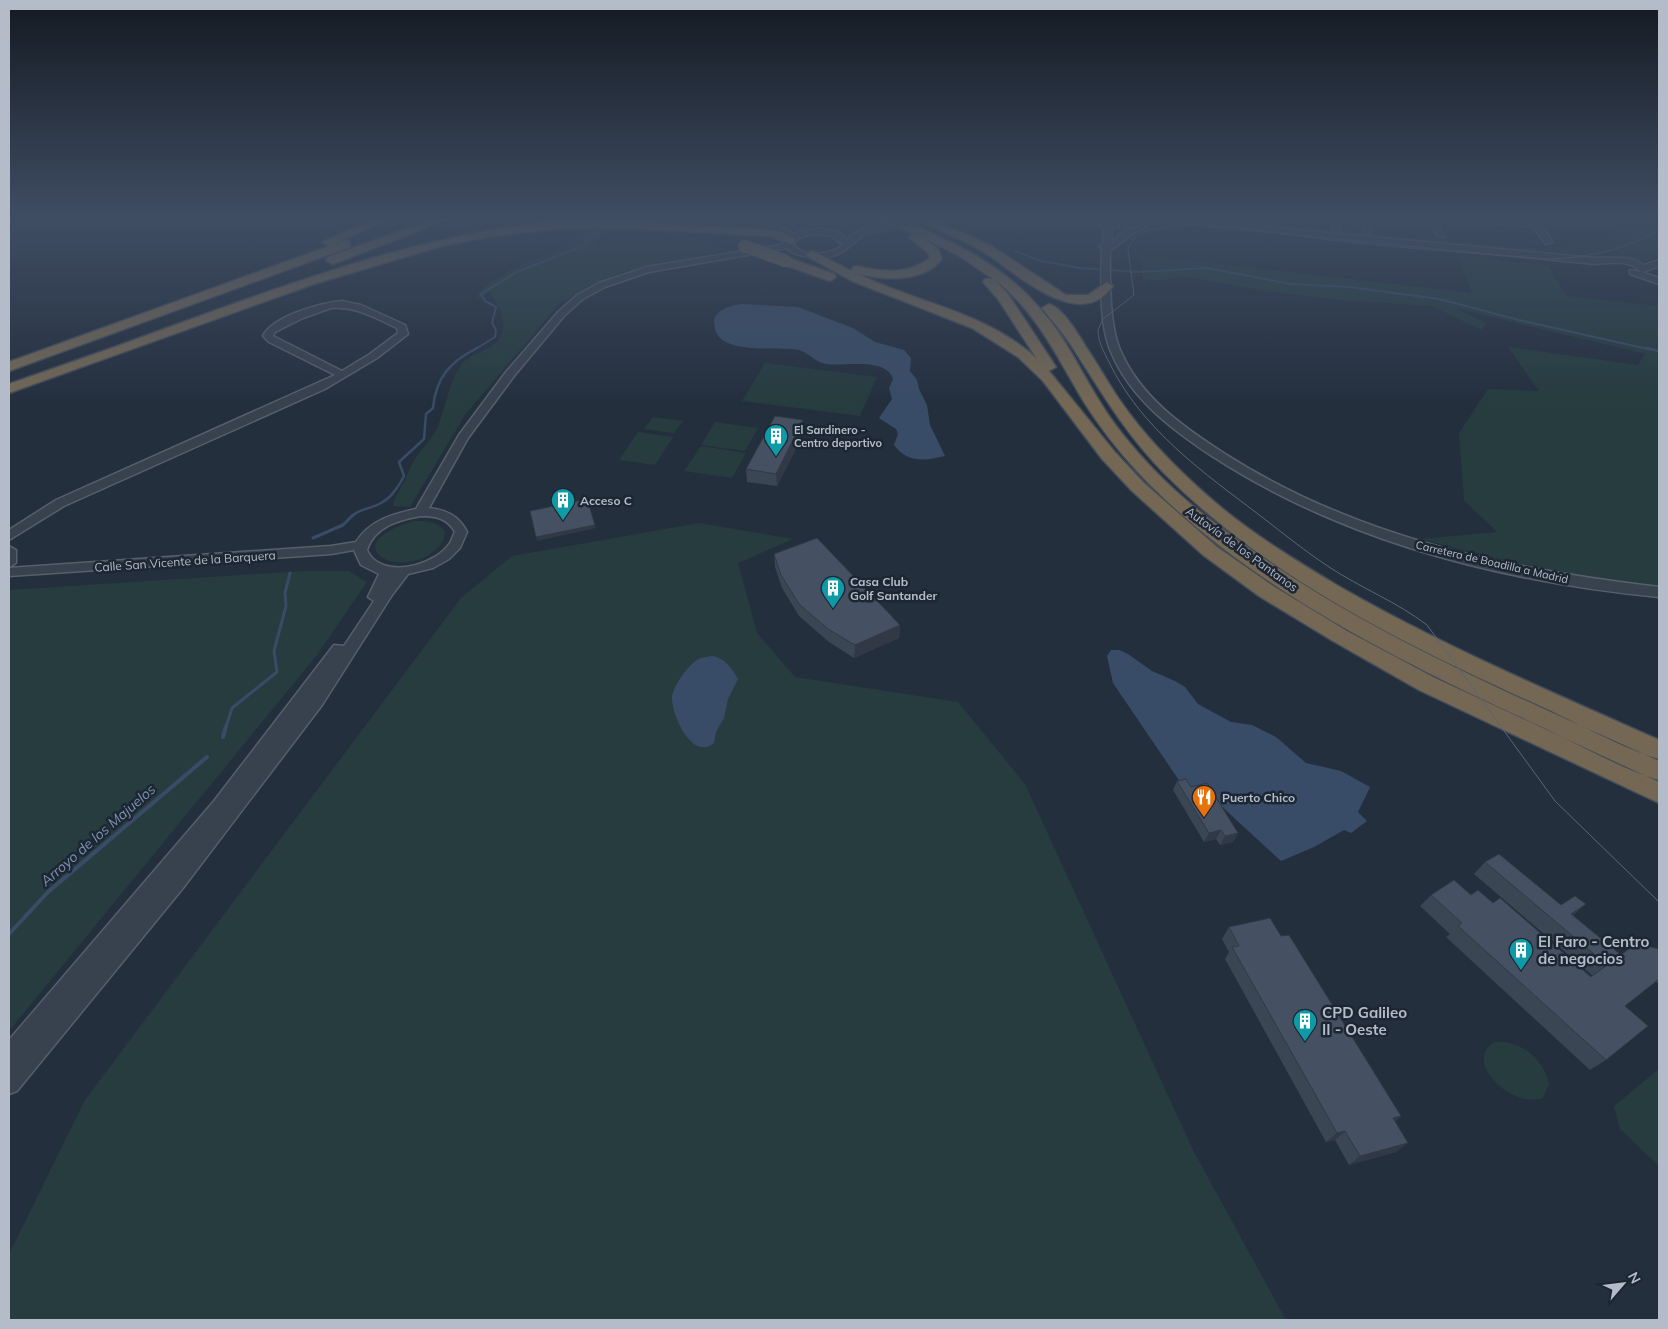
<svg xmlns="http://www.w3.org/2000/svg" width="1668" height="1329" font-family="Mulish,sans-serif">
	<rect width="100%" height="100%" fill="#242f3e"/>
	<path fill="#263c3f" d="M586,217H605L604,229L596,245C643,237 690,238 735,251L626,271L588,286L558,305L465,415L410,507L394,506L393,502C400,490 406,477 412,464C419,451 432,440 438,426C446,406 448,384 461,365C471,351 497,351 502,333C507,315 497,305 489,291L478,300L475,297C491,278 515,268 537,258C555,250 574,248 587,230Z
		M1196,217H1239L1240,221L1540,249L1549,247V246L1585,245L1616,236L1622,217H1659V227L1652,233L1659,235V256L1647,261L1593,259L1196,221Z
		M1139,255L1472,293L1458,255L1548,266L1567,296L1659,306V588C1579,578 1500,560 1421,539L1497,532L1464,500L1459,433L1488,389L1539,391L1508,347L1638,365L1645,354L1455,308L1486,323L1482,330L1431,306L1338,300L1264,291L1183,276L1160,281L1143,279Z
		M765,363L877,377L860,416L742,401Z
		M653,417L683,421L674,433L644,429Z
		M715,422L758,428L745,451L701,445Z
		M638,432L673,437L655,465L619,460Z
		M701,446L746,453L732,478L684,471Z
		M414,521C427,521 438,521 445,532C444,557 402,570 383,558C357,541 403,523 414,521Z
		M699,523L793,539L738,563L757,633L795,677L958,702L1025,784L1193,1150L1286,1320H9V1254L85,1100L461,598L512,556Z
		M303,571H349L367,582L317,655L9,1031V590Z
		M1494,1042C1521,1040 1544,1059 1549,1084L1543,1098C1513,1109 1462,1063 1494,1042Z
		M1659,1069V1166L1620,1129L1614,1106Z"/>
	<path fill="#394c67" d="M742,304L798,307L853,328L875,342L904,350L911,358L910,371L917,380L919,389L927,405L930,425L945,456C924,461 907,463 894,445L898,434L896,429L879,418L892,399L889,388L893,379C886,356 842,367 826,364C815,362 809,353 799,350C781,346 719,356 715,328C714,323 713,318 717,314C723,307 734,305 742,304Z
		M1111,650H1119L1128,654L1152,671L1175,681L1185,687L1198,704L1231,722L1252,725L1276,737L1306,763L1341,771L1370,787L1358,812L1367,821L1351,833L1344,830L1314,847L1281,861L1206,792L1189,795L1113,683L1107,656Z
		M712,656C725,658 732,668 738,679L728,699L724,718L716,732L714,743C692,761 672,716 672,698C672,688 688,665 697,660C701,657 707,657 712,656Z"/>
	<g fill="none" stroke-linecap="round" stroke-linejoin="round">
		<path stroke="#394c67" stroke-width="2" d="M786,217L814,224L865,223
			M1015,251L1041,261L1080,268L1139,272L1207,268L1291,284L1349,287L1439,299L1519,320L1652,350
			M474,350L495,337L496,330L492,323L496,307L485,301L481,294L517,272L583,246L593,233L595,217"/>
		<path stroke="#394c67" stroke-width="2.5" d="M1647,348L1659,351
			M352,516C361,508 371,509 381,503C392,497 398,487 404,476L399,462L424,439L426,414L433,408C436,377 450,362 477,348"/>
		<path stroke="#394c67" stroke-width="3" d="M313,538L343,525L353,515
			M226,727L232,708L277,672L274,651L286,606L285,593L290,573"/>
		<path stroke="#394c67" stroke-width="4" d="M223,737L226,726
			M9,934L48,892L207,757"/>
		<g stroke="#565f6c" stroke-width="3">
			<path id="minor" d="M749,217H759L794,234C809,227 836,225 847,240L859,230L866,232C846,251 834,263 804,256C798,255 791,253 787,248L649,272L605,287L583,299L564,316L514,376L468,438L429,508C447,510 459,516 467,532L460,548L449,559L433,568L408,574L392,595L322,705L183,888L17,1091L9,1094V1040L214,801L334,645L344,646L374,601L368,597L379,574L361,565L354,550L331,554L9,576V568L331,546L356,542C370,520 393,514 416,509L459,435L506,372L558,312L577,295L599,283L647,267L780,245L789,238L786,235ZM818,234L832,236L843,245C831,255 801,259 793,243L803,236ZM421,516C436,516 447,518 455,532C453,535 452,540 450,543C434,567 380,580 367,550C375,526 399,520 421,516Z
				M933,217H977L953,222Z
				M1087,217H1096L1117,224L1149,218L1181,219L1594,258C1611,258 1629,255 1644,265L1659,260V266L1642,272L1659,278V284L1630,274V270L1641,272C1629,259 1610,263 1594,264L1181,223L1149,222L1131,227H1110L1112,230L1111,242L1125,231L1142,225L1146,227L1131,235L1110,251C1110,280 1109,326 1121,352C1141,397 1182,426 1222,452C1354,537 1505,569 1659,587V597C1504,582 1344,542 1212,456C1171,429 1130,398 1111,352C1099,325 1101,279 1102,250L1100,246L1103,244L1104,230L1100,225Z
				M1328,217H1336L1339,230H1333Z
				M1359,217H1367L1371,234H1365Z
				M1429,217H1437L1444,237H1438Z
				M1441,217H1467L1529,222L1525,217H1533L1553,242L1546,244L1533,227L1445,219Z
				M342,301L361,305L405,325L408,334L377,358L325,389L64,506L9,540V530L56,500L335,375L269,342L263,336C273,316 320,303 342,301ZM331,308C357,306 375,318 397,328L398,333L370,354L342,371L273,336L275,332L303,318Z
				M9,546L16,550V563L9,567Z"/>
		</g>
		<g stroke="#434c59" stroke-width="3">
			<path id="highway" d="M379,217H394L332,245L328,246L322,242Z
				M439,217H454L336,263L332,264L326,260L328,257Z
				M875,217C898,217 919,227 939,237C978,254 1015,278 1042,311C1066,338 1081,372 1100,402C1115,427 1135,450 1155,471C1192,509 1235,539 1278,568C1397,647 1530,702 1659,761V780C1623,770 1578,744 1542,727C1403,663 1241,584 1136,470C1117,449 1099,426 1084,402C1057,357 1037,312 994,279L1008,294L1056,367L1049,371L1114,451L1144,483L1217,547L1273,586L1347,631L1435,678L1659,782V803L1419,690L1333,641L1259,596L1203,555L1132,491L1102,459L1043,381L1018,357L972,328L852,281L805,255L811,251L815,252L851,271L853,267L857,266C882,272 908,275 930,258L928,253L909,237L914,234L876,219ZM924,238L961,257L993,279H985L983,282L998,299L1037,359C987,312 917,303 858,274C884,280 923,283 942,259L938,249Z
				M929,218L990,245L1066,295H1088L1107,282L1113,286C1079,334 1017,273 984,252C966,241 944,233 925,223V219Z
				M562,221H621L769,230L782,232L797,240L791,244L769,236L621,228H562L487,237L442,246L314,284L9,393V384C79,360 149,335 219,309C331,269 443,231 562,221Z
				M346,240L350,241V247L9,371V362Z
				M786,257L834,274L836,277L830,281L782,264L780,261L782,258Z
				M1049,304C1062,307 1079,335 1086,347C1098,364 1107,382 1119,399C1144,436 1177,469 1210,498C1250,533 1295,560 1340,587C1443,646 1551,692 1659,740V759C1624,749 1579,724 1545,708C1410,647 1268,579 1163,472C1123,431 1100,389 1069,342C1061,330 1051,320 1042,308Z"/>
		</g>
		<use href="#minor" fill="#38414e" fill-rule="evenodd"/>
		<use href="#highway" fill="#746855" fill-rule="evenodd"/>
		<path stroke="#5a6575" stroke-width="1" d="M1659,230C1627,249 1587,258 1550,259C1477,253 1403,249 1331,240C1275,234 1217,219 1161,228C1146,230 1133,234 1128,249L1134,295L1103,319L1098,330C1098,342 1104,352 1109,362C1141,429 1204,473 1262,517C1284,534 1306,552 1329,567C1361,588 1397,602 1427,625L1555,801L1659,902"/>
		<g stroke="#565f6c" stroke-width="10" stroke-linecap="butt">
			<path id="minor-bridge" d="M862,232L923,217"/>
		</g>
		<g stroke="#434c59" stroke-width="14" stroke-linecap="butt">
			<path id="highway-bridge" d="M744,246L786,261"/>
		</g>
		<use href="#minor-bridge" stroke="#38414e" stroke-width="9"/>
		<use href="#highway-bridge" stroke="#746855" stroke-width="12"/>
	</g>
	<path fill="#3b4654" d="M803,420L804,433L777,486L747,482L746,469Z
		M774,554L900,625L899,638L854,658L829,642L799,616L782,588L775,567Z
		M1177,781L1191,787L1238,833L1233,842L1220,845L1216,839L1204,842L1173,790Z
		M1485,862L1561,905L1586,904L1573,915L1621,955L1659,949V983L1655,982L1625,1006L1606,1060L1590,1070L1446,937L1450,934L1420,906L1431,895H1471L1493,903L1591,977L1593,976L1474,874Z
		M1229,927L1281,936L1401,1116L1395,1121L1396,1152L1349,1165L1335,1140L1326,1142L1225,959L1229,952L1222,939Z"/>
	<path fill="#303945" d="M803,420L804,433L777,486L776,474Z
		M595,525L596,528L537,541L536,537Z
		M900,625L899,638L854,658L855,645Z
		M1221,830L1216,839L1204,842L1209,833Z
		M1238,833L1233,842L1220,845L1225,836Z
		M1586,904L1572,915L1558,925L1571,914Z
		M1401,1116L1389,1125L1393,1118Z
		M1345,1131L1335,1140L1326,1142L1337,1133Z
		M1408,1143L1396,1152L1349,1165L1360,1156Z"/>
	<path fill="#455162" stroke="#303945" d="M775,416L803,420L776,474L746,469Z
		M587,499L595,525L536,537L530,511Z
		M817,538L900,625L855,645L828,629L799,604L781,575L774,554Z
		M1186,779L1191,787L1207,783L1238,833L1225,836L1221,830L1209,833L1177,781Z
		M1499,854L1561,905L1575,896L1586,904L1571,914L1621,955L1636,943L1659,949V979L1625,1006L1648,1026L1606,1060L1458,926L1462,923L1431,895L1454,880L1471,895L1478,890L1493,903L1500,898L1591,977L1607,965L1485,862Z
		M1270,918L1281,936L1289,935L1401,1116L1393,1118L1408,1143L1360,1156L1345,1131L1337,1133L1232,947L1239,946L1229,927Z"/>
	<linearGradient id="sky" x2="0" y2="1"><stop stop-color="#141a22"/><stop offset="0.54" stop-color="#3f4d63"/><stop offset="1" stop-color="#3f4d63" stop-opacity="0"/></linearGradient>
	<rect width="1668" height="403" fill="url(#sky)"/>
	<defs>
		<g id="building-pin" transform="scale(1.25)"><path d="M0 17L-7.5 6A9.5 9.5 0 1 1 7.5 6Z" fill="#0f9aa8" stroke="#1d2633"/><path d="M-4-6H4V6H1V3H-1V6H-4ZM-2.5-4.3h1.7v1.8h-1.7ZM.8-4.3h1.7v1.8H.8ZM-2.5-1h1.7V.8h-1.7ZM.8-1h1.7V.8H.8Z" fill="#fff"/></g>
		<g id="restaurant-pin" transform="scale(1.25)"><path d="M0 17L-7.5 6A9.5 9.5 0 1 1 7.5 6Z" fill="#e8710a" stroke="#1d2633"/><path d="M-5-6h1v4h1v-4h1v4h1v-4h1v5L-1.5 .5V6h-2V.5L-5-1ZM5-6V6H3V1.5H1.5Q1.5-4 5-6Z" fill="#fff"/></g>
	</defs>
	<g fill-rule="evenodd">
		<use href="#building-pin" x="776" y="436"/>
		<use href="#building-pin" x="563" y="500"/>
		<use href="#building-pin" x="833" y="588"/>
		<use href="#restaurant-pin" x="1204" y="797"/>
		<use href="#building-pin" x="1521" y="950"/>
		<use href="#building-pin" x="1305" y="1021"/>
	</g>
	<g text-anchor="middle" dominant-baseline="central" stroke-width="5" stroke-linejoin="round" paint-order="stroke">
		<g font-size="11" font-weight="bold" fill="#b4bcc9" stroke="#1d2633" text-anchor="start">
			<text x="794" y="430">El Sardinero -<tspan x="794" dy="13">Centro deportivo</tspan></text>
		</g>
		<g font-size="11" fill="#b4bcc9" stroke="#1d2633">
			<text transform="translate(1492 562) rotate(13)">Carretera de Boadilla a Madrid</text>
		</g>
		<g font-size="12" font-weight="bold" fill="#b4bcc9" stroke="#1d2633" text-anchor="start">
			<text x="580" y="500">Acceso C</text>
			<text x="850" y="581">Casa Club<tspan x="850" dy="14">Golf Santander</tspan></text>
			<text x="1222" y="797">Puerto Chico</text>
		</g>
		<g font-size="12" fill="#b4bcc9" stroke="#1d2633">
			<text transform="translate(1242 549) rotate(36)">Autovía de los Pantanos</text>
			<text transform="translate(185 561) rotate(-4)">Calle San Vicente de la Barquera</text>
		</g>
		<g font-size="14" font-style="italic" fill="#7c92b1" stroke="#1d2633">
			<text transform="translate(98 835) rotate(-41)">Arroyo de los Majuelos</text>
		</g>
		<g font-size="15" font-weight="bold" fill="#b4bcc9" stroke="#1d2633" text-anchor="start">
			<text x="1538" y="941">El Faro - Centro<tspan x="1538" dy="17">de negocios</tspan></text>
			<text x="1322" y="1012">CPD Galileo<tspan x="1322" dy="17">II - Oeste</tspan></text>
		</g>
	</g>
	<rect width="1668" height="1329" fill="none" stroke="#b4bcc9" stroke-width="20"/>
	<g transform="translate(1623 1284) rotate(62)" stroke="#1d2633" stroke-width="4" paint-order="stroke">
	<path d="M0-4L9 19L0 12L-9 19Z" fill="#b4bcc9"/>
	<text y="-8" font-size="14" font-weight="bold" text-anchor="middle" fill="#b4bcc9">N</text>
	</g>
</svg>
